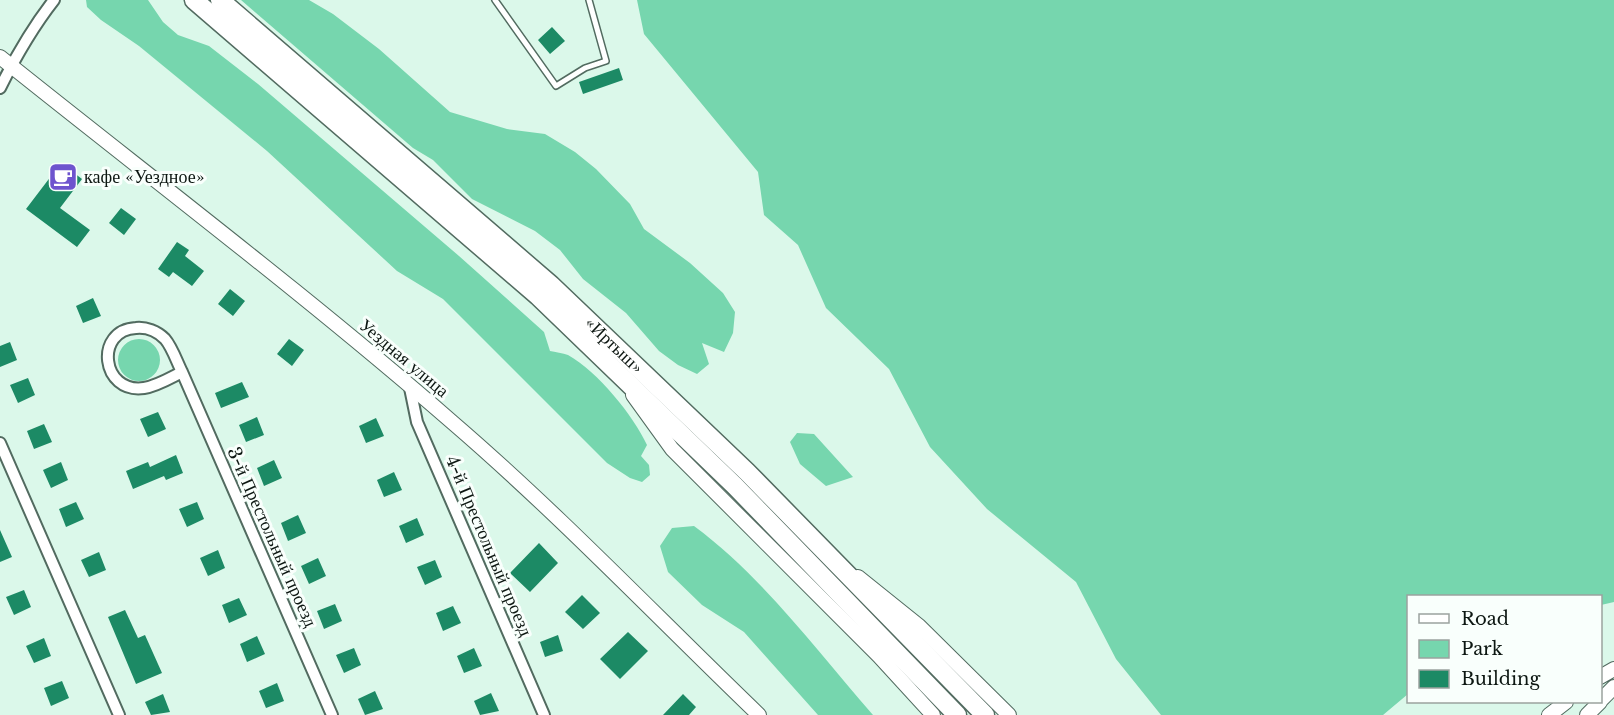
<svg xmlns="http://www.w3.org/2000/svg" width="1614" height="715" font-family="'Libre Baskerville',serif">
	<rect width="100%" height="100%" fill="#dbf8ea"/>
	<path fill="#76d6ae" d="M86,0H148L163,22L178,35L209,46L258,84L459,256L544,332L550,351C555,352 563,353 568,355C598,372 633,415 647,445L641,456L649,465L650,475L642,482L630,478L607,463L443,299L397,271L267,151L139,46L101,20L87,7Z
		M241,0H309L333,14L379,49L450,112L507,129L545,134L575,152L596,169L630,204L644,229L690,263L723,293L735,312L733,333L724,352L702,343L709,364L697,374L678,365L659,351L626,313L583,279L560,250L535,231L472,199L433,160L413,148Z
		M637,0H1614V602L1601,605L1600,596H1408V694L1383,715H1161L1116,659L1076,582L987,509L930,447L889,369L826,308L798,245L764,215L758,172L644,34Z
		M118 360a21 21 0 1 1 42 0a21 21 0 1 1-42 0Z
		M797,433L814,434L853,477L826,486L800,464L790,442Z
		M694,526C763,577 817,651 873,715H818L744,632L702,605L668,572L660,546L672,528Z"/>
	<path fill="#1c8a65" d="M552,27L565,41L550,54L538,40Z
		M619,68L623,80L583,94L579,82Z
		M61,163L82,179L60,208L90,230L77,247L26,209Z
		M121,208L136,219L124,235L109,223Z
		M177,242L189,250L185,256L204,271L192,286L173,272L169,277L158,269Z
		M230,289L245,301L233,316L218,304Z
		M93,298L101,316L83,323L76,306Z
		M289,339L304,350L292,366L277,354Z
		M10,342L17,360L0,367V346Z
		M28,378L35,395L18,403L10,385Z
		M242,382L249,397L221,408L215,393Z
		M158,412L166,429L148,437L140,419Z
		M257,417L264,435L246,442L239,425Z
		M376,418L384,436L366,443L359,426Z
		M44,424L52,442L34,449L27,431Z
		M176,455L183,473L166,480L164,476L133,489L126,471L148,462L150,467Z
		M274,460L282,478L264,486L257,468Z
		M61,462L68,480L51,488L43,470Z
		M394,472L402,490L384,497L377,480Z
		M76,502L84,519L66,527L59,509Z
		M197,502L204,519L187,527L179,509Z
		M298,515L306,533L288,541L281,523Z
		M417,518L424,535L406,543L399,526Z
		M0,530L12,557L0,562Z
		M539,543L558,563L530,592L510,573Z
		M218,550L225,568L208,576L200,558Z
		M99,552L106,570L89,577L81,560Z
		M318,558L326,576L309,584L301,566Z
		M435,560L442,577L425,585L417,567Z
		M24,590L31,607L14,615L6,597Z
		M582,595L600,613L583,629L565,612Z
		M239,598L247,615L229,623L222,605Z
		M335,604L342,621L324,629L317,611Z
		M453,606L461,623L443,631L436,613Z
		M125,610L138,638L145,635L162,673L136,684L108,617Z
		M628,632L648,651L620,679L600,659Z
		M558,635L563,651L545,657L540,642Z
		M257,636L265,654L247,662L240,644Z
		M44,638L51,656L34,663L26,646Z
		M354,648L361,665L344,673L336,655Z
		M474,648L482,666L464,673L457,656Z
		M62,681L69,698L51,706L44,688Z
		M277,683L284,701L266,708L259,691Z
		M375,691L383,709L365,715L358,699Z
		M491,693L499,711L480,715L474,701Z
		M163,694L170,712L151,715L145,702Z
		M683,694L696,707L689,715H663Z"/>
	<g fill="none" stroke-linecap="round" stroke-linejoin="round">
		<g stroke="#526b60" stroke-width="8">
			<path id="lane" d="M495,0L556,86L585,68L606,61L589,0"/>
		</g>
		<g stroke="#526b60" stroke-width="14">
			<path id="street" d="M0,88C16,56 32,28 54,0
				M182,372C170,378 157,386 144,388C101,394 94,330 136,328C146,327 157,331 165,339C172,347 177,362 182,372L332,715
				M410,388L417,422L544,715
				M0,443L119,715"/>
		</g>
		<g stroke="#526b60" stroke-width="16">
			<path id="secondary" d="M0,57C151,178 306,295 452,422C559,514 657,617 759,715
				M633,395L672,449L879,656L933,715
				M858,577L919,626L1009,715
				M1600,677L1614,669
				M1600,701L1614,687
				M1549,715L1566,702
				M1587,715L1600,702"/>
		</g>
		<g stroke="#526b60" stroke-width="21">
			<g id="highway">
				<path d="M194,0L538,296L735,486L957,715"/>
				<path id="s1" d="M220,0L551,285L747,472L985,715"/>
			</g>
		</g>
		<use href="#lane" stroke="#fff" stroke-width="5"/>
		<use href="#street" stroke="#fff" stroke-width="10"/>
		<use href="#secondary" stroke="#fff" stroke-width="14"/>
		<use href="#highway" stroke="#fff" stroke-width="18"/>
	</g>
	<defs>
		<g id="cafe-square" transform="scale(1.5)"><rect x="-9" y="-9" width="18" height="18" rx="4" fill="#6e54ce" stroke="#f9fffc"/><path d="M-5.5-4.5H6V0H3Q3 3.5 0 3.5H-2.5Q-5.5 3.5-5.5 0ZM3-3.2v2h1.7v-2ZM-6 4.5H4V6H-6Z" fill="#fff"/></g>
	</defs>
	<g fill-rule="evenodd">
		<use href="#cafe-square" x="63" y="177"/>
	</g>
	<g text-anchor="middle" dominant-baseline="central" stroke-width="6" stroke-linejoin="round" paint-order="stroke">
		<g font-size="18" fill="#0d1712" stroke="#f9fffc" text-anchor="start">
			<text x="84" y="177">кафе «Уездное»</text>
		</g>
		<g font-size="18" fill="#0d1712" stroke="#f9fffc">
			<text stroke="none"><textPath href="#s1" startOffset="524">«Иртыш»</textPath></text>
			<text transform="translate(404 358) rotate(40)">Уездная улица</text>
			<text transform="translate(272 537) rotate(66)">3-й Престольный проезд</text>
			<text transform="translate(489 546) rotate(67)">4-й Престольный проезд</text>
		</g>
	</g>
	<rect x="1407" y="595" width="195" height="108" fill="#f9fffc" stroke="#9ba29e" stroke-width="1.5"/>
	<rect x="1419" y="614" width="30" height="9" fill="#ffffff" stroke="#9ba29e" stroke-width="1.5"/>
	<text x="1461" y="625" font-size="18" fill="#0d1712">Road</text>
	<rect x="1419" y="640" width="30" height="18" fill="#76d6ae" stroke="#9ba29e" stroke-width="1.5"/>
	<text x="1461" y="655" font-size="18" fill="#0d1712">Park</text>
	<rect x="1419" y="670" width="30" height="18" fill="#1c8a65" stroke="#9ba29e" stroke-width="1.5"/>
	<text x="1461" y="685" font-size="18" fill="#0d1712">Building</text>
</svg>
